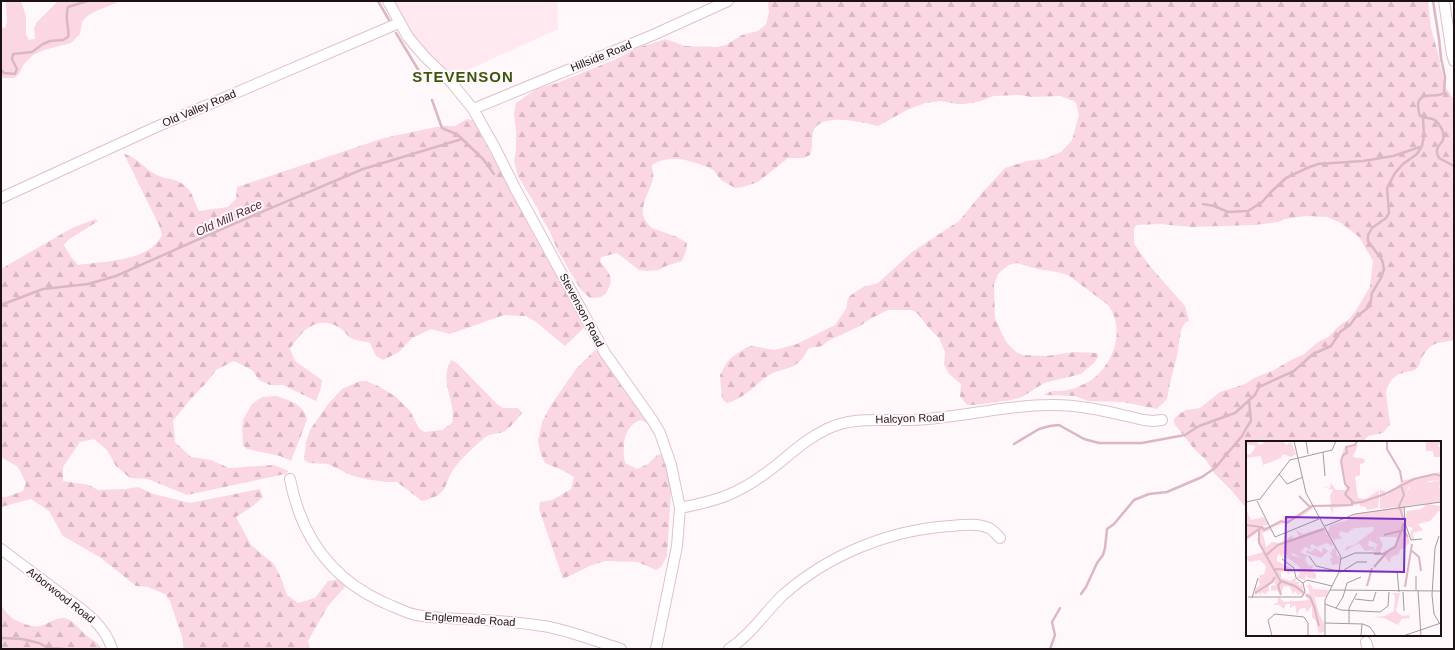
<svg xmlns="http://www.w3.org/2000/svg" width="1455" height="650" font-family="Helvetica,sans-serif">
	<defs>
		<pattern id="forest-firs" width="22" height="20" patternUnits="userSpaceOnUse"><rect width="22" height="20" fill="#fbd7e4"/><path d="M5 1l3.5 6h-7zM16 11l3.5 6h-7z" fill="#d7b8c3"/></pattern>
	</defs>
	<rect width="100%" height="100%" fill="#fef8fa"/>
	<path fill="#ffe8ef" d="M394,1H557L558,29L452,77L419,44L408,28Z"/>
	<path fill="#fbd7e4" d="M6,1H21L26,16V34L29,40L35,39L34,28L37,22L58,1H121L96,11L86,17L82,22L80,34L71,43L44,50L33,55L24,64L19,74L14,78H1V27L5,28L7,22Z"/>
	<path fill="url(#forest-firs)" d="M768,1H1428L1431,28L1440,61V64L1445,86L1454,100V340C1436,344 1431,341 1421,359C1420,362 1419,366 1417,368C1414,372 1408,371 1403,373C1393,375 1387,384 1386,394L1390,424L1383,433L1368,436L1363,442H1247V509L1231,490L1214,473L1206,460L1195,450L1176,426L1174,423V419L1179,414L1186,410L1200,408L1220,392L1245,384L1254,378L1272,371L1291,360L1304,354L1318,342L1328,337L1341,324L1347,321L1355,312L1370,287L1373,261L1359,237L1341,223L1327,217L1306,216L1285,219L1278,222L1255,225L1191,227L1160,224L1137,225L1134,228V242L1135,245L1149,265L1185,306L1189,321L1185,323L1181,330L1177,356L1170,383L1167,399L1157,409L1123,402L1088,401L1075,396L1044,395C1049,389 1060,392 1067,390C1072,389 1078,387 1082,385C1111,373 1128,332 1108,305L1068,275L1052,271L1037,269L1017,263L1009,265L1001,271L998,274L994,284L995,318L1004,338L1008,344L1016,352L1023,355L1046,356L1075,352L1097,353L1098,356L1095,362L1081,374L1044,383L1022,397L1011,400L975,405H967L960,396L961,384L949,374L944,364L945,352L939,338L928,327L918,314L912,310H888L870,319L860,326L828,341L822,346L809,348C805,354 802,361 795,365C787,370 777,370 769,375C755,385 744,399 727,403L724,401L722,398L720,375L727,362L732,357L747,347L751,346L774,350L797,344L835,325L846,309L848,298L851,295L863,287L878,283L912,252L959,221L982,193L1005,168L1027,161L1044,159L1061,152L1072,140L1079,115L1076,103L1074,101L1060,96L1032,97L1019,95L994,96L981,101L965,104H957L941,101L925,103L907,110L878,126C863,122 825,113 815,128C810,136 814,147 810,155L803,158H788L758,182L743,187L735,188L721,180L713,170L710,168C690,161 672,153 652,165C652,170 654,174 653,178C649,196 633,212 652,228L677,237L687,243L686,251L682,261L666,266L659,270L647,271L639,270L617,253L601,257L600,261C604,266 611,274 611,281C611,281 610,286 609,287C606,297 600,298 590,298L581,290L558,251L549,230L541,217L538,209L518,176L516,169L514,161L516,149V130L514,114L516,103L538,88L557,83L616,59L637,48L663,40L666,39L685,46L716,47L726,45L742,35L758,31L766,24L769,12Z
		M467,119L473,120L544,254L574,305L584,328L565,346L536,322L526,316L504,315L450,334L431,329L412,338L399,352L383,360L376,356L370,343C364,341 356,341 351,338C347,336 344,330 340,328C316,314 302,331 290,349L295,361L322,380L321,388L316,401L283,385H270L259,380L252,370L234,361L216,370L206,383L189,401L173,421L175,442L191,457L211,460L229,468L274,465L289,471L285,474L187,495L148,479L130,478L116,466L107,450L94,439L80,442L63,467V481L89,485L98,490L125,489L138,487L154,494L190,503L260,489L263,497L253,506L236,517L251,545L274,564L281,578L287,595L298,603L315,598L328,581L342,579L345,587L328,606L308,641L310,649H184L182,637L170,601L165,594L148,587L136,586L101,558L63,536L49,511L31,499L1,507V497H6L23,491L26,483L18,467L1,457V269L72,228L95,219L98,221L68,240L64,245L71,257L78,265C104,261 149,262 162,235L159,225L124,154C136,156 144,168 155,174C167,181 177,176 188,189C193,194 195,204 199,211L228,207L236,199L237,187L384,138L436,127L455,126Z
		M595,350L601,353L617,380L652,429L646,422L640,420C623,427 622,447 625,463L637,469L648,464L657,455L663,454L670,480L671,492L667,556L661,567L656,570L638,562L605,561L592,565L563,579L539,509L540,502L552,500L571,489L574,477L564,471L545,463L540,452L538,440L542,422L551,405L576,369Z
		M451,360L457,363L498,405L503,408H518L522,413C517,419 511,427 505,431C500,434 492,433 487,436C480,441 461,459 456,466C441,485 452,494 422,501L397,482H385L366,479L353,476L328,464L309,463L304,460L306,442L310,430L328,404L342,389L360,381H366L378,386L395,396L410,411L419,428L424,432L442,430L452,423C457,402 438,382 451,360Z
		M275,396C287,399 306,405 307,420L291,461L280,456L247,449L243,445L242,427L243,420L252,404L262,397Z
		M1,605C4,609 7,614 11,617C17,622 32,628 40,626C50,624 59,614 70,620C76,624 81,631 86,635C92,640 98,642 102,649H4L1,648Z"/>
	<g fill="none" stroke-linecap="round" stroke-linejoin="round">
		<path stroke="#dbb6c3" stroke-width="2.5" d="M378,1L389,20
			M1433,1L1439,39L1441,58L1445,77L1444,93C1435,100 1411,87 1420,116C1425,119 1430,117 1435,120C1441,125 1445,133 1443,140C1441,144 1436,147 1437,152C1437,154 1438,156 1439,158L1454,166
			M396,33L422,76
			M1,70L4,73L15,74L17,69L12,59L13,54L32,52L43,44L50,41L63,40L68,37C70,27 64,20 68,7L87,1
			M432,100L442,128L458,135L483,159L494,174
			M1203,204L1214,206L1228,212L1248,211L1262,202L1271,192L1286,178L1307,168L1318,164L1363,161L1393,156L1420,147
			M1,305L43,289L88,284L116,276L224,228L363,169L462,139
			M1014,444L1039,429L1050,426L1059,425L1084,439L1099,443H1142L1185,435L1199,426L1235,413L1255,395L1259,387L1294,371L1313,354L1331,346L1340,332L1350,325L1355,318L1370,306L1372,293L1381,278L1384,269L1382,260L1368,241V235L1372,228L1386,218L1389,213L1387,188L1395,173L1403,164L1417,154L1422,146L1424,136L1423,118
			M1081,594L1086,587L1097,563L1103,555L1105,548L1107,529L1114,524L1134,500L1149,494L1167,492L1202,477L1215,468L1242,436L1247,427L1251,421L1249,400
			M1,638L22,639L39,643L48,648L65,649
			M1050,649L1055,635L1052,622L1060,608"/>
		<g stroke="#dec1cb" stroke-width="12">
			<path id="minor" d="M388,1L408,37L425,57L451,82L473,109L495,148L515,188L605,353L653,421L660,433L671,465L680,508L677,546L656,649
				M1444,1L1452,54L1454,61
				M473,109L653,35L728,1
				M1,198L156,127L399,23
				M290,479C301,537 331,579 385,603C395,607 406,613 416,615C432,618 448,618 464,619C490,620 517,622 543,626C569,630 595,641 621,649
				M680,508C716,501 736,495 766,473C787,458 802,441 827,429C853,416 882,421 910,420C957,419 1002,405 1049,405C1081,404 1113,413 1144,420L1153,421L1162,420
				M1,549C18,562 36,575 53,588C75,605 104,621 112,649
				M1366,642L1368,649
				M729,649C751,635 764,613 783,595C828,555 889,530 950,526C962,525 977,523 989,528C993,530 997,535 1000,538"/>
		</g>
		<use href="#minor" stroke="#fff" stroke-width="10"/>
	</g>
	<g text-anchor="middle" dominant-baseline="central" stroke-width="4" stroke-linejoin="round" paint-order="stroke">
		<g font-size="11" fill="#1c1216" stroke="#fef8fa">
			<text transform="translate(601 56) rotate(-22)">Hillside Road</text>
			<text transform="translate(199 108) rotate(-23)">Old Valley Road</text>
			<text transform="translate(582 310) rotate(62)">Stevenson Road</text>
			<text transform="translate(910 418) rotate(-2)">Halcyon Road</text>
			<text transform="translate(61 595) rotate(38)">Arborwood Road</text>
			<text transform="translate(470 619) rotate(4)">Englemeade Road</text>
		</g>
		<g font-size="12" font-style="italic" fill="#58283c" stroke="#fef8fa">
			<text transform="translate(229 218) rotate(-24)">Old Mill Race</text>
		</g>
		<g font-size="15" font-weight="bold" letter-spacing="1" fill="#3c560e" stroke="#fef8fa">
			<text x="463" y="76">STEVENSON</text>
		</g>
	</g>
	<g transform="translate(1246 441)">
		<rect width="195" height="195" fill="#fef8fa"/>
		<path d="M195,39L193,48L195,46V56L156,64V53L160,52L165,45ZM133,57L132,67L121,69L120,66L114,65L113,62ZM64,62L67,67L56,75L25,87L24,85L38,78L36,74L41,78L42,75L43,79L65,66ZM0,68L5,79L18,76L23,84L9,85L24,86V89L16,92L18,103L12,91L0,100ZM67,148H68L83,149L80,156H69Z" fill="#fbd7e4"/>
		<path d="M0,0H13L11,2L14,4L21,0H37L40,4L45,1L50,13L45,16L37,13L35,17L17,24L15,15L0,17V13H5L10,5L0,3ZM112,4L107,16L119,18L118,22L114,23V34L109,36L112,57L120,58L133,49V57L106,65L87,67V73L84,66H68L85,64L84,55L87,49L77,46L84,47L85,42L90,49H100L95,18L98,7ZM195,31V39L183,40L178,45L163,46L160,52L156,53L158,58L155,63L195,56V61L134,68V49L139,50L140,55L158,39ZM181,63L195,65V71L193,70L184,80L172,83L177,89L167,92L168,99L166,98L164,93L167,87L161,85L159,81L161,70L175,68ZM157,65V81L164,102L154,109L153,113L145,116L144,122L136,112L151,103L152,99L150,96H133L137,104L134,111L125,110L130,108L131,103L123,99L122,105L129,106L128,108L119,110L113,102L99,110L100,106L108,104L127,90L128,86L108,87L101,92L94,90L93,94L96,98H89V101L82,91L84,84L102,79L108,74ZM79,86L88,103L86,105L81,102L71,106L66,103L64,105L66,109L59,106L54,111L63,115L55,117L47,112L45,114L55,117L61,116L59,119L63,125L68,124L65,129L70,133V138L62,137L60,133L59,139L51,137L54,132L50,131L55,129L53,125L42,117H39L42,115L39,112L35,116L34,113L31,115V120L45,127L48,132L44,130L43,134L39,129L35,131V137L45,140L48,137L51,139L48,141H54L52,143L54,145L56,142L58,154L54,155L56,151L52,154L49,150L47,153L44,146L38,145L34,154L31,149L25,150V145L30,144L28,140L23,144V150L19,153L15,151V154L12,152L9,155V148L14,144L12,138L17,137H13L14,134L18,133L20,125L14,119L3,121L0,116L17,111L11,99L13,91L17,103V92L20,106L26,101L34,102L47,94L46,97H51L53,95L50,89L57,93ZM89,105L91,114L94,117L93,123L86,124L84,118L87,116L84,113ZM77,106L82,110L75,117L60,112L61,109L65,111L69,107L76,112ZM64,143L76,182L72,183L66,165L61,171L59,166L54,167L51,174L49,164L44,167V163H40L38,168L33,164H27L32,161V155L38,161L64,159L59,155L65,154L61,144ZM146,152H154L150,170L156,175L163,174L164,177L156,178L152,184L138,177L127,176L139,175L148,170L149,155Z" fill="#fbd7e4"/>
		<path d="M180,0H195L192,6H195V16H188L187,10H180ZM63,144L66,145L72,171L78,182V191L73,192L70,180L66,176V165L53,168L51,173L50,163H44V159L53,164L63,159L58,153L65,152Z" fill="#fbd7e4"/>
		<path fill="none" stroke="#dbb6c3" stroke-width="2" d="M141,0V8L154,30L156,41M155,44L158,54L153,65L158,79M53,55L65,67M107,61L99,53L103,47L99,43L95,20L97,14L101,12L100,6L109,4L111,0M158,82L156,87L162,96M0,84L15,86M13,89V102L35,141L32,144L35,154M138,94L154,90M0,97L16,86L18,89L35,80L41,82L66,65L106,64V62L116,61L139,53L168,38L189,33L195,35M166,110L173,116L175,130M128,113H137L149,106L156,88M19,115L32,104L78,88M128,126L142,110M29,128L46,129M35,140L49,145L58,152M121,145L126,127M159,146L166,103M9,152L26,141L29,136M60,154L64,156L68,165L73,185"/>
		<path fill="none" stroke="#a49c9f" stroke-width="1" d="M48,0L60,52L95,116L93,131L79,159V195M60,0L62,13M77,11L79,35M33,33L41,43L57,36M11,60L29,96L73,78M0,61L14,58L44,19L86,9L90,0M158,65L159,82L165,99L176,98M79,85L109,73L195,61M193,95L189,107L186,154L188,173L194,183M63,115L70,125L95,131L111,121H121M36,118L48,127L50,137L57,142M95,118L109,112H135M151,130L153,151M84,149L195,150M170,149V135M172,149L175,195M157,151L158,170M2,156H56L59,151L57,142L61,139L86,145M6,157L12,137M109,158L127,160L130,151M79,163L95,169L134,171L142,165L143,151M90,167L97,156L101,142L115,136M79,182L117,183L124,186L130,195M103,182V167L111,152M26,195L22,179L29,173L58,176L62,182V195M115,195L116,183M157,195L195,182"/>
		<path fill="#7b2cbf" fill-opacity="0.15" stroke="#7b2cbf" stroke-width="2" d="M40,76L159,78L158,131L39,129Z"/>
		<rect width="195" height="195" fill="none" stroke="#1c1216" stroke-width="2"/>
	</g>
	<rect width="1455" height="650" fill="none" stroke="#1c1216" stroke-width="4"/>
</svg>
